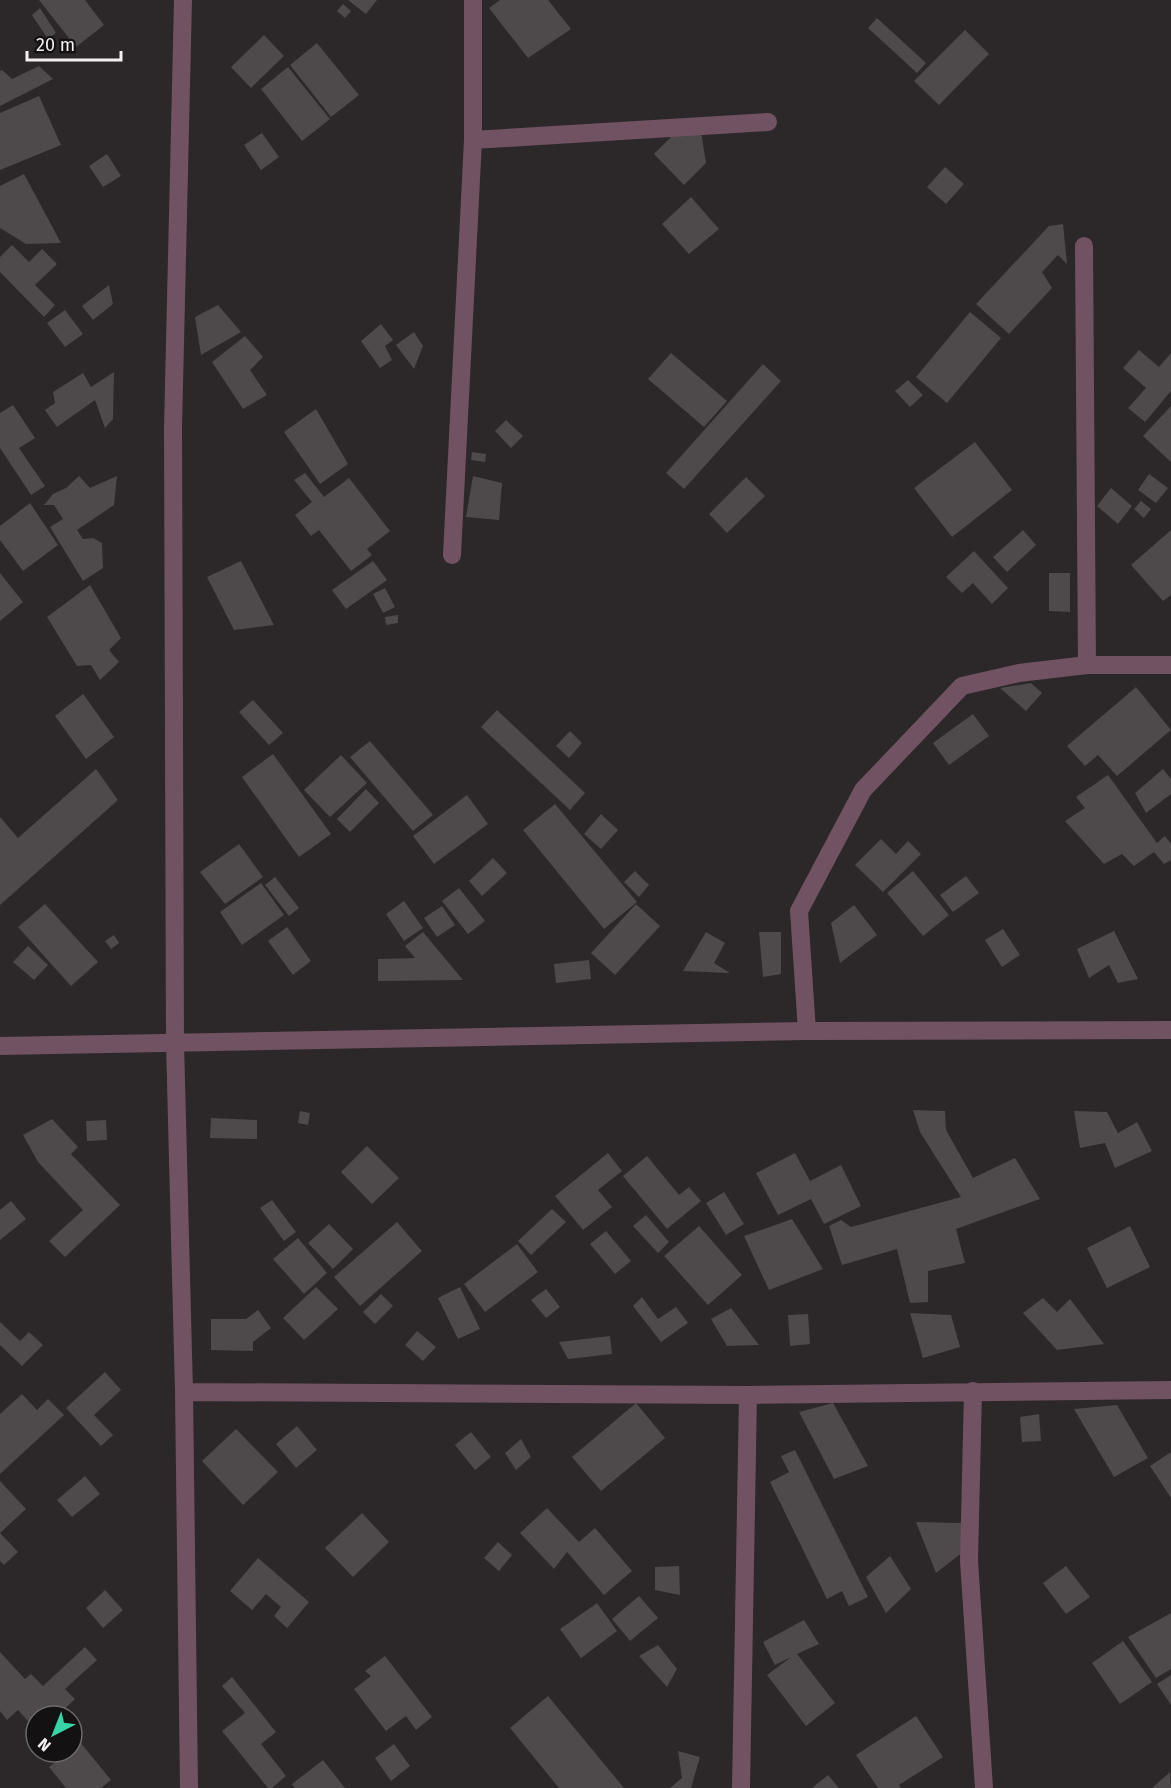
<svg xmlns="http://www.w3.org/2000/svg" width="1171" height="1788" font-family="'Fira Sans',sans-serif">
	<rect width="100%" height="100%" fill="#2c2729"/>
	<path fill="#4e494b" d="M39,0H85L104,25L76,47Z
		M348,0H377L366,14Z
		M500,0H548L571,29L528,58L489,8Z
		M343,4L351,11L345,18L337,11Z
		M40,8L56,33L48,39L32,15Z
		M877,18L926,63L917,73L868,28Z
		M965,30L989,54L939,105L914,81Z
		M264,35L284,56L251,88L231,67Z
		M317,43L359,95L331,117L290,65Z
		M39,66L53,79L0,106V71L2,70L12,79Z
		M288,67L330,119L302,141L261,89Z
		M39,96L61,145L0,170V113Z
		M701,131L706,163L684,185L654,154L672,136Z
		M262,133L279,157L261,170L244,145Z
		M107,154L121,176L103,187L89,166Z
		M945,167L964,184L946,204L927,187Z
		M24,174L61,243L26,244L0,228V186Z
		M691,197L719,229L689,254L662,224Z
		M1063,224L1067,264L1058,255L1042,272L1052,288L1009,334L976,304L1049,226Z
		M12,245L29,262L42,249L57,264L35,285L55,305L44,317L0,272V257Z
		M109,285L113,304L93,320L82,306Z
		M218,305L241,332L201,355L195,317Z
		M65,310L83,334L65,347L47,323Z
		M970,312L1001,338L947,403L916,377Z
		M381,324L393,340L385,346L392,360L380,368L361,341Z
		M414,332L423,346L414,369L396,345Z
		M245,336L263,357L250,370L267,395L243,409L212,362Z
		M1139,350L1159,367L1171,353V391L1145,422L1128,408L1146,388L1123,368Z
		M671,353L727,401L704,427L648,379Z
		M763,364L781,381L684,489L666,473Z
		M114,372L113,419L105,428L95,400L57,427L45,410L55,403L53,392L83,373L91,387Z
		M908,380L923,395L910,407L895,391Z
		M13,405L35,438L19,448L45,486L31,495L0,448V413Z
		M1171,406V462L1143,436Z
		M316,409L348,464L320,484L284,432Z
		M506,420L523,436L511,448L495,431Z
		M975,442L1012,490L952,537L914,488Z
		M472,452L486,454L485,462L471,460Z
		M305,473L324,497L349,478L390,531L367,549L372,555L351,571L319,530L311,536L295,515L312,502L294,480Z
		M1149,474L1168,488L1156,503L1138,490Z
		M79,476L90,488L117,476L114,505L77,530L83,539L93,538L102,543L103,568L83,581L50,527L63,519L54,505H44L53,494L66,488Z
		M473,476L502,483L499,520L466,517Z
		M746,477L765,496L727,533L709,514Z
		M1111,488L1132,506L1118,524L1097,506Z
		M1141,501L1151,509L1144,518L1134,509Z
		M30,503L58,545L23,571L0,540V526Z
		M1023,530L1036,545L1007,572L993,557Z
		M1171,530V595L1163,601L1131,565Z
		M974,551L1008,588L992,604L973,583L962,593L946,577Z
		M241,561L274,625L234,630L207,577Z
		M373,561L387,580L346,609L332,590Z
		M0,573L23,602L0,621Z
		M1049,573H1070V612L1049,611Z
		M90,585L121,638L109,650L119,662L100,680L91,665L77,666L47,617Z
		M385,588L395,607L383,613L373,594Z
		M398,615V623L386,625L385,617Z
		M1031,683L1042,693L1026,711L1000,688Z
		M1136,687L1171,730L1117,776L1098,755L1085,766L1067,746Z
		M83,694L114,737L86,759L55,716Z
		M253,700L283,733L269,745L239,712Z
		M497,710L585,793L570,810L481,727Z
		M973,714L989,736L949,765L933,743Z
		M570,731L582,743L569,758L556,746Z
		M370,741L433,815L413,831L350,757Z
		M273,754L331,834L299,857L242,777Z
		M341,755L367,783L330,817L304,790Z
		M96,769L118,800L0,905V817L18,838Z
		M1163,769L1171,779V794L1146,813L1135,793Z
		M1108,775L1157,843L1165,836L1171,844V860L1164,864L1154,852L1134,866L1122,854L1104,864L1065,821L1085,808L1076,797Z
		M366,789L379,803L350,832L337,819Z
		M467,795L488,824L434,864L413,836Z
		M555,804L637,902L604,929L523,830Z
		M601,814L618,830L601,849L584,834Z
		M881,839L896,854L908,841L921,854L883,892L855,865Z
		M239,844L263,877L225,904L200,872Z
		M493,858L507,873L482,896L469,881Z
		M635,871L649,885L639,897L624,882Z
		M913,871L949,915L923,936L887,893Z
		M966,876L979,893L953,912L940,895Z
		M275,877L299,908L289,916L265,885Z
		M261,883L284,915L242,945L220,912Z
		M459,888L485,921L468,934L442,901Z
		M404,901L423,928L404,941L386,914Z
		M45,904L98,962L71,986L18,927Z
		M636,904L660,926L615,975L591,953Z
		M854,905L877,935L840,963L831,923Z
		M442,906L455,925L437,937L424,918Z
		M287,927L311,961L293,975L268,941Z
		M1003,929L1020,955L1002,967L985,940Z
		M1114,931L1138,979L1118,983L1109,965L1089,978L1077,949Z
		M423,932L463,980L378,981V959L415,958L405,946Z
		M706,932L725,943L714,963L730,973L683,971Z
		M759,932H781V974L763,977Z
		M114,935L119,943L111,949L105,941Z
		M28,946L48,965L34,980L13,962Z
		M589,960L591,979L556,983L554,964Z
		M913,1110L945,1111L946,1130L973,1178L1015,1158L1040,1199L956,1229L965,1263L928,1271V1302L910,1303L897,1249L842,1265L829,1226L841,1220L851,1227L961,1197L920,1132Z
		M300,1111L310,1113L308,1125L298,1123Z
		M1074,1111L1107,1112L1118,1133L1137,1122L1152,1151L1115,1168L1105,1143L1080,1148Z
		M211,1118L257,1120V1139L210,1138Z
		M52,1119L78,1147L71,1154L120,1205L65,1257L49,1241L83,1210L38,1162L23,1135Z
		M106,1120L107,1140L87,1141L86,1121Z
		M367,1146L399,1178L372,1204L341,1172Z
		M608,1153L622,1171L598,1190L612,1207L583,1230L555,1196Z
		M795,1153L810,1181L841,1165L861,1206L824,1224L811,1199L778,1215L756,1173Z
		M647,1156L679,1195L689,1187L701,1201L667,1229L623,1176Z
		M724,1192L744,1224L726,1235L706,1203Z
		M272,1200L296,1232L284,1241L260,1208Z
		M11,1201L26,1219L0,1240V1210Z
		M552,1209L566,1222L531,1255L518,1241Z
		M646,1215L669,1242L658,1253L633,1226Z
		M792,1219L823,1269L769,1290L744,1236Z
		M397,1222L422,1251L360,1306L334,1277Z
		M329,1224L353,1249L333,1269L308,1243Z
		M699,1226L742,1275L708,1305L664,1256Z
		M1130,1226L1150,1267L1107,1288L1087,1248Z
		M606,1231L631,1261L615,1274L590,1244Z
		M298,1238L327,1273L304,1294L273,1259Z
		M517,1244L538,1272L485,1312L464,1284Z
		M316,1287L338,1309L304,1340L283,1318Z
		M460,1287L480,1329L458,1339L438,1298Z
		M546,1289L560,1307L546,1318L531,1300Z
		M381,1294L393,1306L375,1324L363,1312Z
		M642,1297L658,1319L676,1307L688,1323L661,1342L633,1306Z
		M1043,1298L1057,1312L1070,1299L1104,1344L1057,1350L1023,1313Z
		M731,1308L759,1345L727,1346L711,1319Z
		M258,1310L271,1328L253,1342V1351L211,1350V1319H246Z
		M910,1313L951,1315L960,1347L923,1358Z
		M808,1314L810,1344L790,1346L788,1315Z
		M0,1322L20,1341L29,1332L43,1345L22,1366L0,1345Z
		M417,1331L436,1347L423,1361L405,1345Z
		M610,1336L612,1354L568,1359L559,1342Z
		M105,1372L121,1390L94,1415L113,1435L101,1446L66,1408Z
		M22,1394L37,1410L48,1399L64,1415L0,1474V1414Z
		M636,1403L665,1438L601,1491L572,1457Z
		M833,1403L868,1466L834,1479L799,1412Z
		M1117,1405L1148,1458L1114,1477L1074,1409Z
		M1039,1414L1041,1441L1022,1442L1020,1417Z
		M297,1426L317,1450L296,1468L276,1444Z
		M236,1429L278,1472L243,1505L202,1461Z
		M471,1432L491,1457L475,1470L455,1445Z
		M521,1439L531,1457L516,1470L505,1453Z
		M795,1450L868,1597L849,1606L842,1591L827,1599L770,1482L789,1472L781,1456Z
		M1171,1452V1498L1150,1466Z
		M85,1476L100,1494L72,1517L57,1500Z
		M0,1481L26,1509L0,1533L18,1552L4,1565L0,1561Z
		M547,1508L579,1542L595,1528L632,1571L604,1595L567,1552L554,1569L520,1533Z
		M362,1513L389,1542L353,1577L325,1548Z
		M916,1522L961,1523L963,1552L936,1573Z
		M498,1542L512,1555L499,1571L484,1558Z
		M890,1556L911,1589L886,1613L866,1577Z
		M258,1558L309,1602L287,1628L274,1616L281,1607L266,1594L252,1610L230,1591Z
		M679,1566L680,1595L655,1590V1567Z
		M1066,1566L1090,1597L1066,1614L1043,1583Z
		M105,1590L123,1610L103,1628L86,1608Z
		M639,1596L658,1618L630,1641L612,1619Z
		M597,1603L617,1631L581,1658L560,1629Z
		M1171,1613V1669L1156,1678L1128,1637Z
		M804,1620L819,1644L797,1654L835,1703L806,1726L767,1675L791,1657L775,1665L763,1642Z
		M1123,1641L1152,1682L1120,1704L1092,1663Z
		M658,1645L677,1669L667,1687L639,1656Z
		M85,1647L97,1660L65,1689L75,1699L57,1716H36V1730L18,1710L7,1720L0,1711V1652L25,1679L31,1674L43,1686Z
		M385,1656L432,1717L416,1730L406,1716L386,1731L354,1689L371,1676L365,1671Z
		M1171,1675V1705L1157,1684Z
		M232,1677L276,1732L261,1744L286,1776L272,1788H268L222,1731L245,1713L222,1686Z
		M548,1696L624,1788H559L510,1728Z
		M916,1716L943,1757L899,1785L901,1788H878L856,1755Z
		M80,1742L111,1780L101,1788H66L49,1767L68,1752H72V1748Z
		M394,1744L410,1766L391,1781L375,1758Z
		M678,1751L700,1757L691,1788H670L682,1778Z
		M323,1760L345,1788H295L292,1784Z
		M1170,1772L1171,1788H1152Z
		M828,1775L839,1788H812Z"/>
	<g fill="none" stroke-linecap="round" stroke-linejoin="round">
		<path stroke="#715262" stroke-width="18" d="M183,0L173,428L175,1043L184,1392L189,1788
			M473,140L768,122
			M1084,246L1087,665H1171
			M452,555L473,140V0
			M807,1031L799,911L863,790L962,686L1019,673L1087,665
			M973,1391L969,1561L984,1788
			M184,1392L748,1395L1171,1390
			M741,1788L748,1395"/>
		<path stroke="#715262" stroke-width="18" d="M0,1046L807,1031L1171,1030"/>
	</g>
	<g transform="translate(54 1734) rotate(222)"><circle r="28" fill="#131112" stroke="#6d6a6c" stroke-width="1.5"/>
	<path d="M0-4.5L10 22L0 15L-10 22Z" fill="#38d4a6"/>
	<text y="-9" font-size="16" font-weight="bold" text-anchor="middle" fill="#f4f0f2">N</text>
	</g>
	<path d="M27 51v9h94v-9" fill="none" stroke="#f4f0f2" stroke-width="3"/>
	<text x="36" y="51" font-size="18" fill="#f4f0f2" stroke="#131112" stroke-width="4.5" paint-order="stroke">20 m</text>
</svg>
